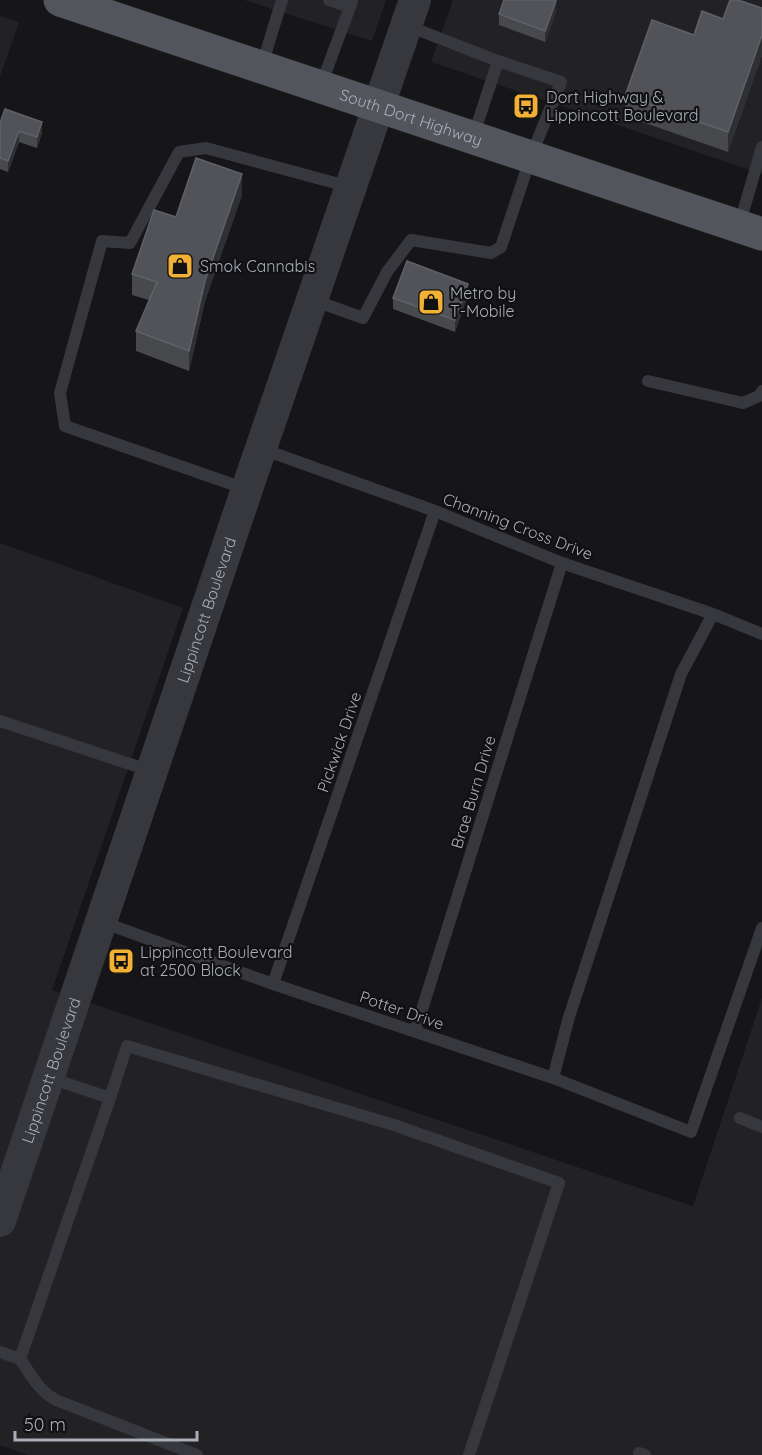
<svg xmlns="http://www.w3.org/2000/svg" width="762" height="1455" font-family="Quicksand,sans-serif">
	<rect width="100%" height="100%" fill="#161618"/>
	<path fill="#222225" d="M244,0H386L372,41Z
		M453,0H762V174L431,62Z
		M0,16L19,22L0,77Z
		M0,543L183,608L52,990L693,1206L762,998V1455H28L0,1445Z"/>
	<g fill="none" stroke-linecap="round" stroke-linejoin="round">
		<path stroke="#37383d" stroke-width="12" d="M329,0L350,7L352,1
			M262,65L282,0
			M321,85L350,7
			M473,137L498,61
			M739,226L762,147
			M313,300L363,318L387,272L411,240L491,253L501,247L531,156L561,82L498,61L408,26
			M648,381L743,403L759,396L762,391
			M262,449L435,511L562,563L713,614L762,634
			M246,489L65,426L60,393L102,241L130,243L179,152L206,148L350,187
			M0,721L151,771
			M102,922L273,984L553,1078L691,1132L762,928
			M273,984L435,511
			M415,1032L562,563
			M553,1078L569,1017L681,674L713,614
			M110,1098L127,1046L394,1125L559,1183L469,1455
			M740,1118L762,1127
			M0,1352L20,1359L110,1098L50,1078
			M20,1359C31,1375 39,1391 56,1400L197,1455
			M639,1453L645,1455"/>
		<path stroke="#37383d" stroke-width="32" id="s1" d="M0,1221L247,489L415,0"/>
		<path stroke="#53555c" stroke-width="33" id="s2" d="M60,0L762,234"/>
	</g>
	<path fill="#47494d" d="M762,8V55L728,152L625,116V96L694,35L723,19Z
		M556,12L545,42L499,25V14Z
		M0,123L42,133L37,148L19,142L8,172L0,169Z
		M242,195L205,301L189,371L136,351V331L149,300L132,295V274L176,217Z
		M468,295L455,332L393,309V298Z"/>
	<path fill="#2f3033" d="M556,1V12L545,42V31Z
		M762,35V55L728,152V132Z
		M42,122V133L37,148V137Z
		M19,131V142L8,172V161Z
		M242,174V195L205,301L189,371V351L205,281Z
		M468,284V295L455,332V320Z"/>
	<path fill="#525359" stroke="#5f6168" stroke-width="1.5" d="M504,0H553L556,1L545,31L499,14Z
		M730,0H738L762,8V35L728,132L625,96L652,20L694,35L702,11L723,19Z
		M5,109L42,122L37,137L19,131L8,161L0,158V123Z
		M196,158L242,174L205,281L189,351L136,331L157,282L132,274L154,210L176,217Z
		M407,261L468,284L455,320L393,298Z"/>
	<defs>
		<g id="bus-square" transform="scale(1.35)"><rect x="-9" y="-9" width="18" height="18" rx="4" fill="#f2b134" stroke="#111113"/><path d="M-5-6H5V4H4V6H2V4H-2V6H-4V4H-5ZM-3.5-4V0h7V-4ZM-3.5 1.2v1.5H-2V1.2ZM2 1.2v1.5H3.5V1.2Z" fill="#111"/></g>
		<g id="shop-square" transform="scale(1.35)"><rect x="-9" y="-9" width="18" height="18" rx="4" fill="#f2b134" stroke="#111113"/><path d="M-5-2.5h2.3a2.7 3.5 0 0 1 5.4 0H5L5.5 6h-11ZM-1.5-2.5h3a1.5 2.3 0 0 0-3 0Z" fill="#111"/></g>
	</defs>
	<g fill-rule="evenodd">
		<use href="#bus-square" x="526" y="106"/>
		<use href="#shop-square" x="180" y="266"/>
		<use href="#shop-square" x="431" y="302"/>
		<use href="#bus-square" x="121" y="961"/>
	</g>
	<g text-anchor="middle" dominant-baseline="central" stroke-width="4.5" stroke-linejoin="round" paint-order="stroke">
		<g font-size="16" fill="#a8adb8" stroke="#111113" text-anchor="start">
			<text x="546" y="97">Dort Highway &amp;<tspan x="546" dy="18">Lippincott Boulevard</tspan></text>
			<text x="200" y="266">Smok Cannabis</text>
			<text x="450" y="293">Metro by<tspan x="450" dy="18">T-Mobile</tspan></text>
			<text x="140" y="952">Lippincott Boulevard<tspan x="140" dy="18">at 2500 Block</tspan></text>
		</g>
		<g font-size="16" fill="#a8adb8" stroke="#111113">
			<text stroke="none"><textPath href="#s2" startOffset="370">South Dort Highway</textPath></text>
			<text transform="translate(518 526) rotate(21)">Channing Cross Drive</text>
			<text stroke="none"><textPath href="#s1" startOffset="645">Lippincott Boulevard</textPath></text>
			<text transform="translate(339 742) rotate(-71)">Pickwick Drive</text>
			<text transform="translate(473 792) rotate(-73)">Brae Burn Drive</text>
			<text transform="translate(402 1010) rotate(19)">Potter Drive</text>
			<text stroke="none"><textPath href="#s1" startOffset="159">Lippincott Boulevard</textPath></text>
		</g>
	</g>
	<path d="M15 1431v9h182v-9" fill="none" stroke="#a8adb8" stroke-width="3"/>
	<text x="24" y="1431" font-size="18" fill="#a8adb8" stroke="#111113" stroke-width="4.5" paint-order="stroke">50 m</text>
</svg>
